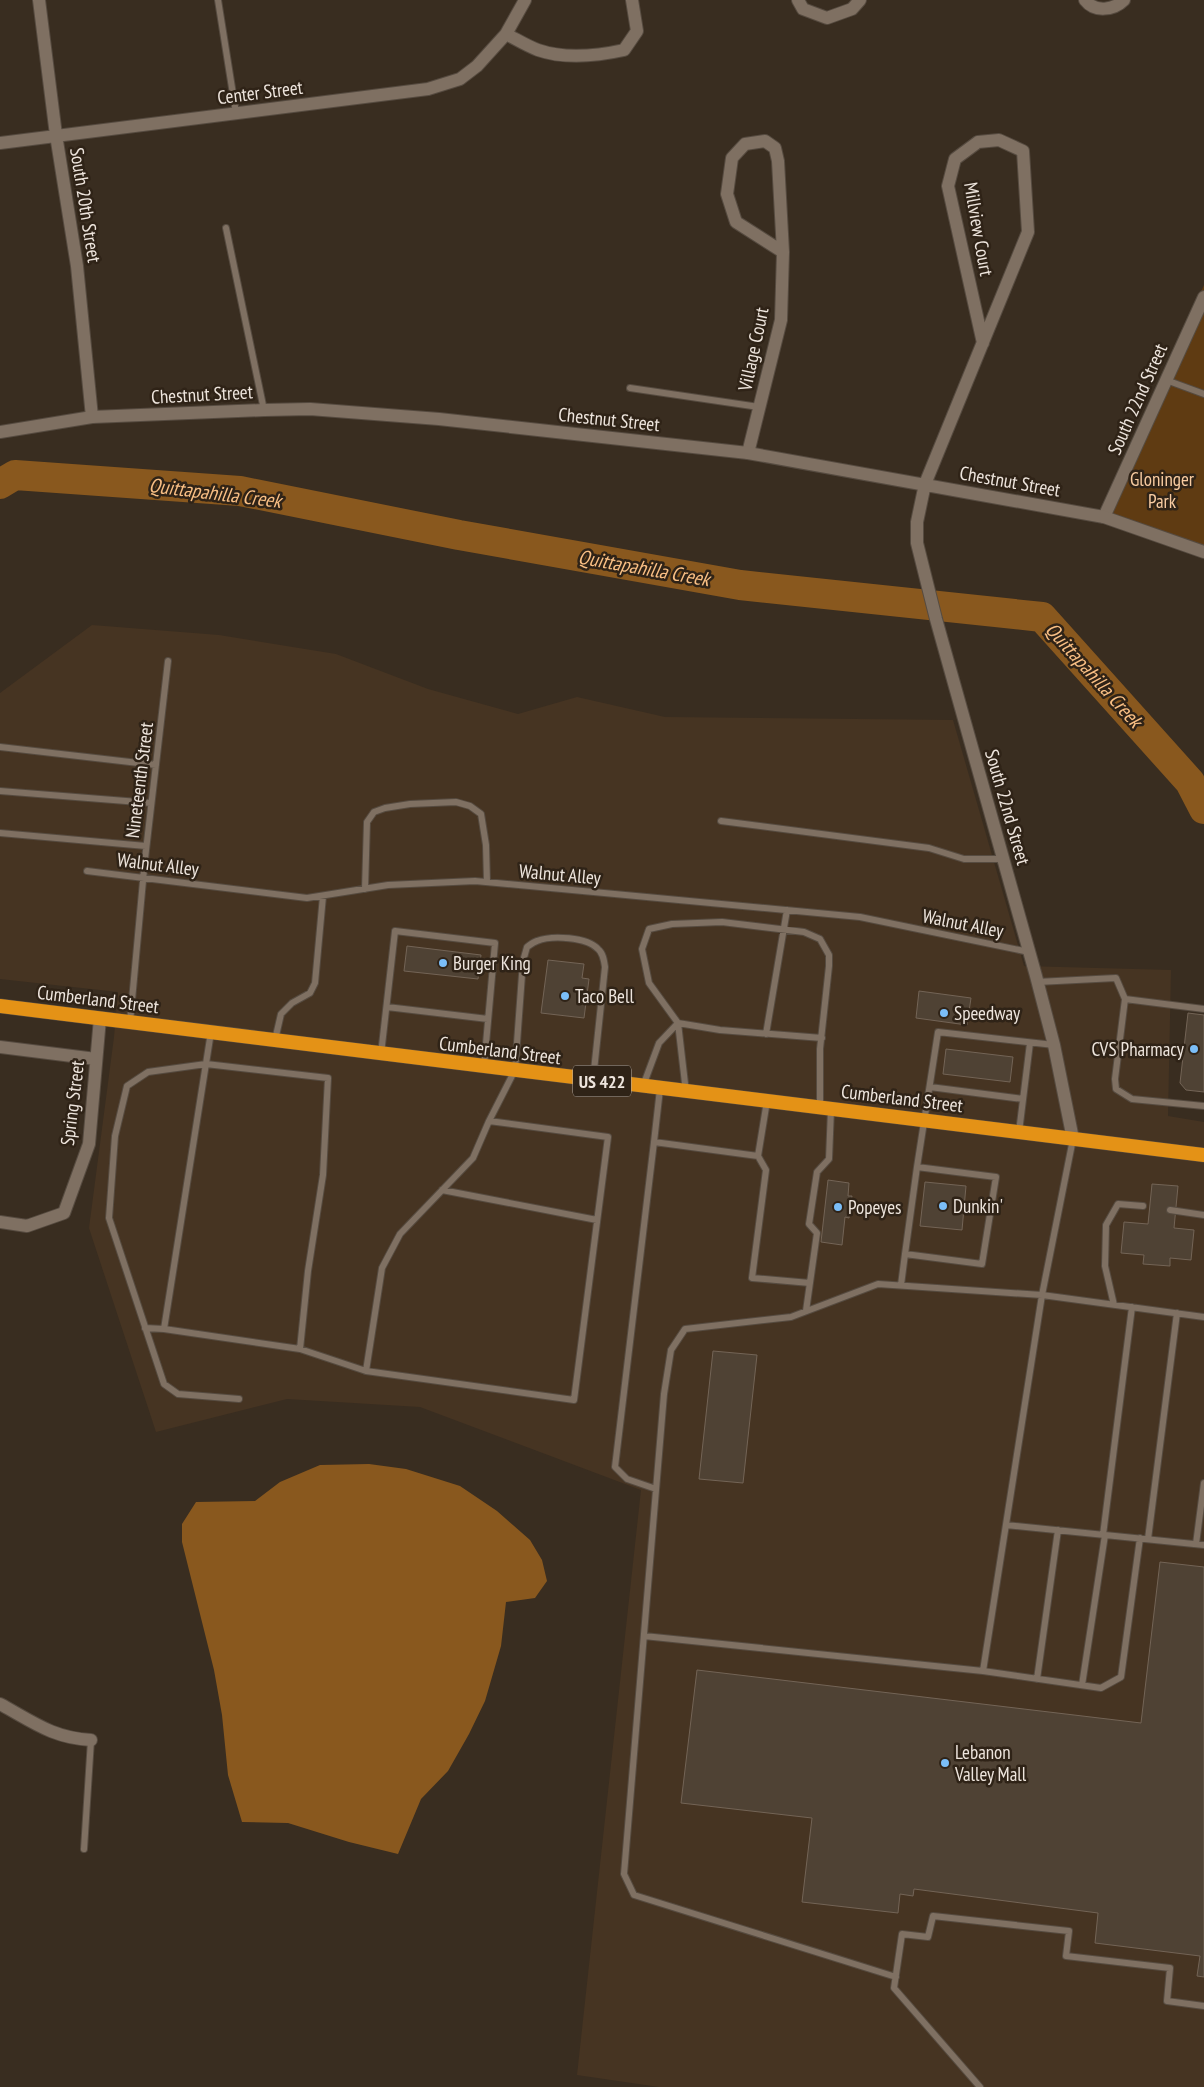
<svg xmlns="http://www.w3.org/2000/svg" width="1204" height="2087" font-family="'PT Sans Narrow',sans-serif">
	<rect width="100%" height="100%" fill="#392d20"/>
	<path fill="#463422" d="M92,625L219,635L336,654L428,689L518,714L577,697L665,717L953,720L1024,966L1171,970L1168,1116L1204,1122V2087H659L577,2075L641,1490L420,1407L287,1399L156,1432L89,1228L114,1037L118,992L0,979V693Z"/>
	<path fill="#5f3b12" d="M1204,285V548L1104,517Z"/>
	<path fill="#89581e" d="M369,1464L406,1469L460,1486L497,1511L530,1540L542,1560L547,1581L535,1598L506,1602L501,1646L485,1701L469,1734L448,1771L421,1799L398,1854L349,1842L288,1823L242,1822L228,1775L222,1715L214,1670L182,1542V1524L196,1502L255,1501L280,1482L320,1465Z"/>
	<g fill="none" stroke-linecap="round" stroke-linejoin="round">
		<path stroke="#89581e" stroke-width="30" d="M0,484L15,475L240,491L459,535L740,585L1042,617L1190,782L1204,809"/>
	</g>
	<path fill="#4f4234" stroke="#736456" d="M407,946L481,955L478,979L404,971Z
		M548,960L584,964L582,978L589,979L584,1018L541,1013Z
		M919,991L971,998L967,1025L916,1018Z
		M1188,1013L1204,1015V1092L1186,1090L1180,1083Z
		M946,1049L1013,1057L1010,1082L943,1074Z
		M828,1180L849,1183L848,1196H852L849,1218L845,1217L842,1245L821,1242Z
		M925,1182L966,1186L962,1230L920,1226Z
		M1152,1184L1178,1186L1174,1228L1194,1230L1191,1260L1170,1258V1266L1143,1264L1144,1255L1121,1253L1124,1222L1148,1224Z
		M713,1351L757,1355L743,1483L699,1479Z
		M1160,1562L1204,1567V1977L1197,1976L1200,1956L1095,1943L1098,1913L914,1889L913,1896L900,1894L898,1913L802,1902L812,1818L681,1803L697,1670L1141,1723Z"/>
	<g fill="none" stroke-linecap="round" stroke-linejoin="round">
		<g stroke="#564b40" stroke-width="8">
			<path id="service" d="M218,0L236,113
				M226,228L264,410
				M1166,380L1204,394
				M630,388L759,407
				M0,747L156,765
				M0,791L151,803
				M721,821L929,848L964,859H1003
				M0,833L146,846
				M87,871L307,898L388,885L475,881L860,917L1029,952
				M365,889L367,822L374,812L385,808L410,804L456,802L470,806L481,814L486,845L487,882
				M1037,982L1116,978L1125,999L1204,1009
				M1125,999L1115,1079L1116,1089L1132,1099L1204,1106
				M387,1007L488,1019
				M130,1022L145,859L168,661
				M678,1023L720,1030L822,1038
				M211,1032L164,1329L300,1349L366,1371L574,1400L608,1137L489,1121L515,1070L523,961L527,947C530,945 533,942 537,941C552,935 587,937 598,949C603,953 604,960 605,967L593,1080
				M766,1034L787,910
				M275,1040L281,1014L292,1003L310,993L315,983L323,896
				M381,1054L395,931L495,943L484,1066
				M643,1086L659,1043L678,1023
				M930,1087L1023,1099
				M660,1089L654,1142L758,1156L767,1101
				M686,1092L678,1023L649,983L642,949L649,929L672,924L722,922L804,932L820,939L829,955V966L820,1049V1107
				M1019,1132L1030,1043
				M654,1142L615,1467L627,1479L656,1489
				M758,1156L766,1170L752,1278L810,1283
				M442,1190L597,1220
				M1170,1210L1204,1215
				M905,1254L917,1167
				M901,1285L905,1254L982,1264L996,1177L917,1167L938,1032L1054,1045
				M1114,1305L1105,1266L1106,1225L1118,1204L1143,1206
				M806,1311L817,1233L809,1224L817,1172L829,1159L831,1109
				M145,1328L164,1329
				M366,1371L382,1268L400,1234L473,1158L489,1121
				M239,1399L178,1394L164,1384L109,1218L115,1136L127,1086L148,1072L206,1064L328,1078L323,1175L308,1271L300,1349
				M1006,1525L1204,1545
				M1103,1535L1132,1307
				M1148,1539L1177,1313
				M1196,1544L1204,1483
				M644,1636L983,1671L1101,1688L1121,1677L1140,1538
				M983,1671L1042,1295L1073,1139
				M1037,1679L1058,1530
				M1082,1685L1105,1535
				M84,1849L91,1740
				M896,1977L634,1895L624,1874L664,1394L671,1350L685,1329L791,1317L878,1284L1042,1295L1204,1317
				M980,2087L894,1988L902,1934L928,1937L933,1916L1069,1931L1066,1956L1170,1968L1167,2001L1204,2006"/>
		</g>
		<g stroke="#564b40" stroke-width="14">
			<path id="minor" d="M39,0L56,135L77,266L92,417
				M798,0L803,9L827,18L852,9L860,0
				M1085,0C1095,13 1114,10 1124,0
				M506,34C516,39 527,46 538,50C564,59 597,56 624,50L637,31L632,0
				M0,143L428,89L460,79L477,66L506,34L525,0
				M748,453L781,320L783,252L778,161L775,148L765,141L745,144L732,158L727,194L736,222L783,252
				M925,484L1028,232L1023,151L999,140L978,142L955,159L948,186L983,343
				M1104,517L1204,297
				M0,1047L96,1059
				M0,1222L27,1226L64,1213L89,1144L100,1018
				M0,1704C33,1722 53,1738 91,1740"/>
		</g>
		<g stroke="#564b40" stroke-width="14">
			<path id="tertiary" d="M0,432L92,417L264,410L310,409L439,419L748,453L1104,517L1204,552
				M925,484L917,522V543L936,619L1036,976L1054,1045L1073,1139"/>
		</g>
		<g stroke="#564b40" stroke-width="15">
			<path id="trunk" d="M0,1006L1204,1155"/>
		</g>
		<use href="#service" stroke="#7f7062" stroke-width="6"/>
		<use href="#minor" stroke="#7f7062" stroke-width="12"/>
		<use href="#tertiary" stroke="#7f7062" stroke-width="12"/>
		<use href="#trunk" stroke="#e49216" stroke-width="14"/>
	</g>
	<g fill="#7bbef8" stroke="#2f2317" stroke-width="2">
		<circle cx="443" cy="963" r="5"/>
		<circle cx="565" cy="996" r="5"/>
		<circle cx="944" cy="1013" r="5"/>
		<circle cx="1194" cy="1049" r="5"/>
		<circle cx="943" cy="1206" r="5"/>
		<circle cx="838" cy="1207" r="5"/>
		<circle cx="945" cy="1763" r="5"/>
	</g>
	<g text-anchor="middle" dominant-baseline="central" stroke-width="5" stroke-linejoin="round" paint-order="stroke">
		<rect fill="#2f2317" stroke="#b5aba2" stroke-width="1" x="573" y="1065.5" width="58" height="31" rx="4"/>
		<g font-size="18" font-weight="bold" fill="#eee5dd">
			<text x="602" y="1081">US 422</text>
		</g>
		<g font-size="19" fill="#eee5dd" stroke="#2f2317">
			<text transform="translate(260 92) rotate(-7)">Center Street</text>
			<text transform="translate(86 205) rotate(81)">South 20th Street</text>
			<text transform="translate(979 229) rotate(80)">Millview Court</text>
			<text transform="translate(753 349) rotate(-78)">Village Court</text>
			<text transform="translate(202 394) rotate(-3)">Chestnut Street</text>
			<text transform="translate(1137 399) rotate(-66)">South 22nd Street</text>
			<text transform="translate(609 419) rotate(6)">Chestnut Street</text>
			<text transform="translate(1010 481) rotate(10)">Chestnut Street</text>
			<text transform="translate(139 780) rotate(-83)">Nineteenth Street</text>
			<text transform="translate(1008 807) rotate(74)">South 22nd Street</text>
			<text transform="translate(158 864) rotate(7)">Walnut Alley</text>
			<text transform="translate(560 874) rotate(5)">Walnut Alley</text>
			<text transform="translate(963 923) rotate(11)">Walnut Alley</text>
			<text transform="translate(98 999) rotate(7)">Cumberland Street</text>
			<text transform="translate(500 1050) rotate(7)">Cumberland Street</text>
			<text transform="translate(902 1098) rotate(7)">Cumberland Street</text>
			<text transform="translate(72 1103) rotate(-83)">Spring Street</text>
		</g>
		<g font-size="19" fill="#f9cca1" stroke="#2f2317">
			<text x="1162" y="479">Gloninger<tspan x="1162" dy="22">Park</tspan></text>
		</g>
		<g font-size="19" fill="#eee5dd" stroke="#2f2317" text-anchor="start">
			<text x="453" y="963">Burger King</text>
			<text x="575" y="996">Taco Bell</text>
			<text x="954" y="1013">Speedway</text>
			<text x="1184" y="1049" text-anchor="end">CVS Pharmacy</text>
			<text x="953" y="1206">Dunkin'</text>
			<text x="848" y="1207">Popeyes</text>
			<text x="955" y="1752">Lebanon<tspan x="955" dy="22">Valley Mall</tspan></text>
		</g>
		<g font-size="20" font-style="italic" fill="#f9bf84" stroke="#2f2317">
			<text transform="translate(215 493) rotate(7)">Quittapahilla Creek</text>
			<text transform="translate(644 568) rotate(10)">Quittapahilla Creek</text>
			<text transform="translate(1094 675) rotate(48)">Quittapahilla Creek</text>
		</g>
	</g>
</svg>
